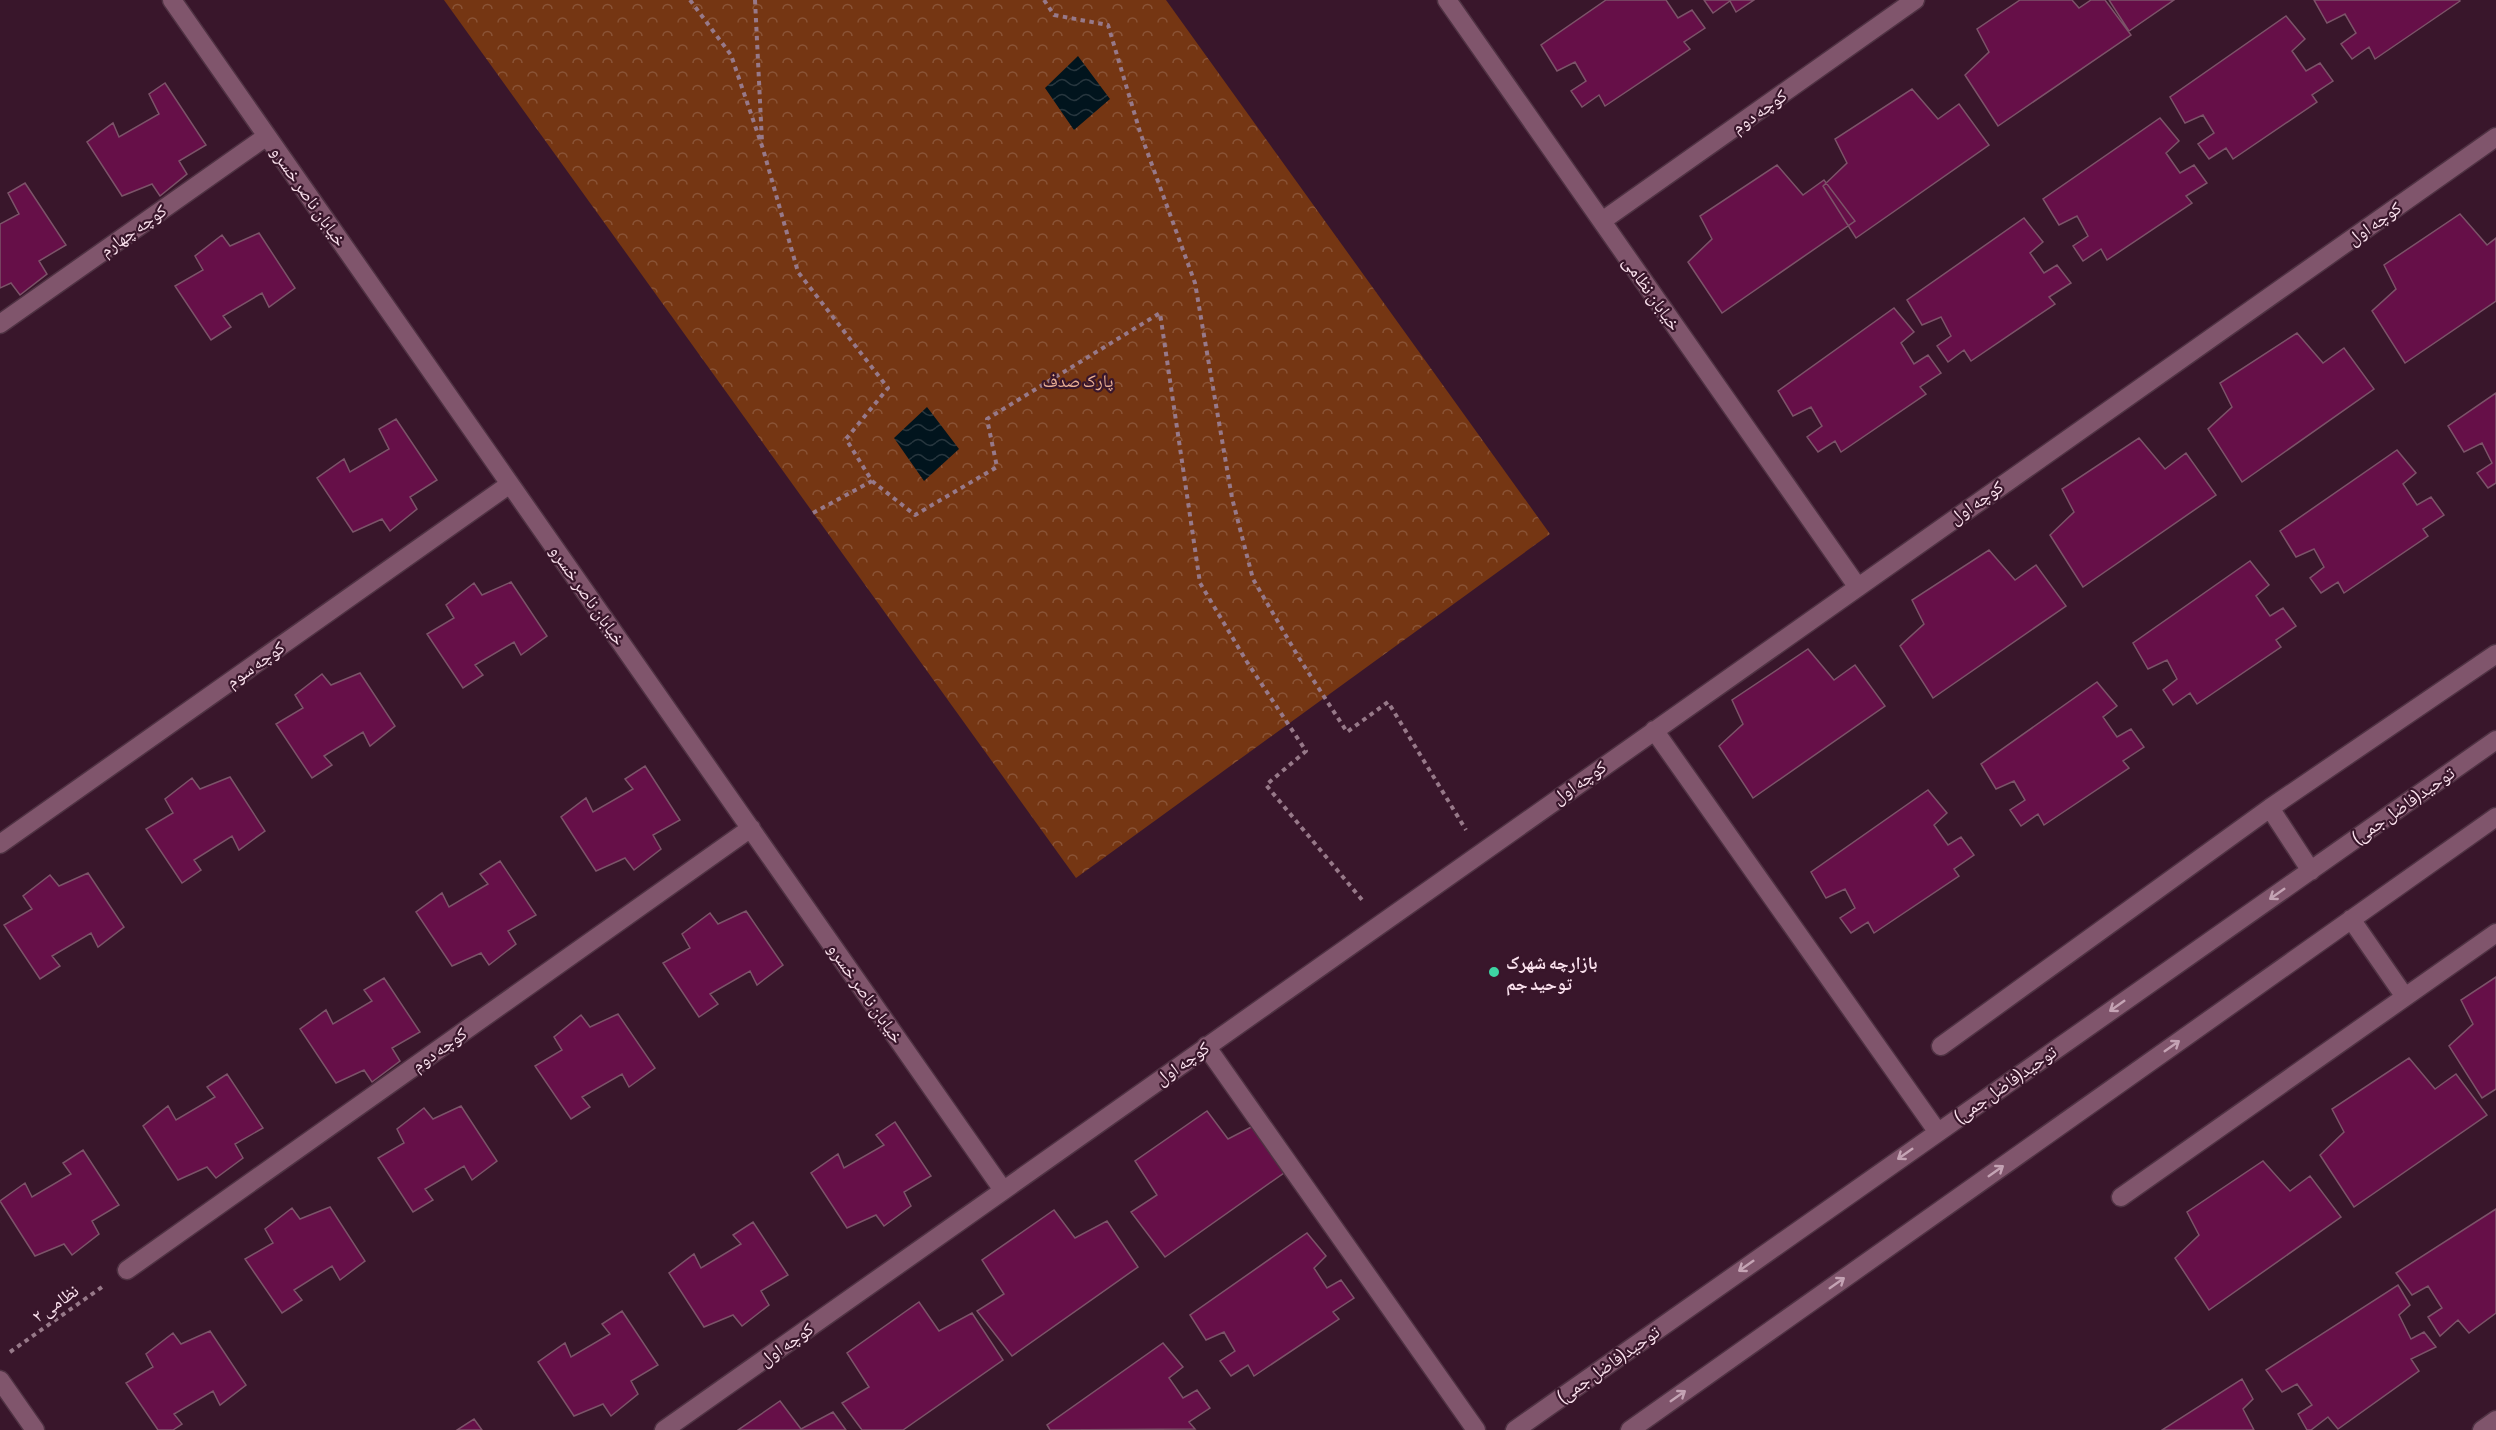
<svg xmlns="http://www.w3.org/2000/svg" width="2496" height="1430" font-family="'Asap Condensed','Noto Naskh Arabic',sans-serif">
	<defs>
		<pattern id="park-crowns" width="20" height="18" patternUnits="userSpaceOnUse" patternTransform="scale(1.5)"><rect width="20" height="18" fill="#753613"/><path d="M2 6a3 3 0 1 1 6 0M12 15a3 3 0 1 1 6 0" fill="none" stroke="#8a5336"/></pattern>
		<pattern id="water-waves" width="16" height="10" patternUnits="userSpaceOnUse" patternTransform="scale(1.5)"><rect width="16" height="10" fill="#01141d"/><path d="M0 5q4-4 8 0t8 0" fill="none" stroke="#27363e"/></pattern>
	</defs>
	<rect width="100%" height="100%" fill="#39162b"/>
	<path fill="url(#park-crowns)" d="M444,0H1166L1550,534L1076,878Z"/>
	<path fill="url(#water-waves)" d="M1078,56L1110,99L1074,130L1045,88Z
		M927,407L959,449L924,481L894,438Z"/>
	<path fill="#660f48" stroke="#7c5369" stroke-width="1.5" d="M1606,0H1666L1678,18L1692,10L1705,28L1684,42L1690,49L1605,106L1599,95L1582,107L1571,91L1586,81L1575,62L1557,71L1541,45Z
		M1704,0H1754L1736,12L1730,1L1713,13Z
		M2020,0H2072L2079,8L2091,0H2105L2131,35L1998,126L1965,75L1989,52L1977,29Z
		M2109,0H2174L2129,31Z
		M2314,0H2459L2460,1L2375,59L2369,47L2352,59L2341,44L2356,33L2345,14L2327,23Z
		M2286,16L2305,39L2292,51L2306,71L2320,63L2333,81L2312,95L2317,102L2233,159L2226,148L2209,159L2198,144L2214,133L2203,115L2185,123L2170,97Z
		M165,83L206,145L179,161L187,174L160,196L152,184L122,196L87,142L113,123L119,137L159,114L149,94Z
		M1912,89L1938,119L1959,104L1989,145L1856,238L1823,186L1847,163L1835,139Z
		M2160,118L2179,141L2166,153L2180,173L2194,165L2207,183L2186,196L2192,203L2107,260L2101,249L2083,261L2073,246L2088,236L2077,216L2059,225L2043,199Z
		M1777,165L1803,195L1824,180L1855,221L1722,313L1688,262L1712,239L1700,216Z
		M25,183L66,245L39,261L47,274L20,295L11,283L0,288V224L19,214L8,193Z
		M2460,214L2487,245L2496,238V301L2405,363L2372,311L2396,289L2384,265Z
		M2024,218L2043,242L2030,253L2044,273L2057,265L2071,283L2049,297L2055,304L1971,361L1964,350L1948,362L1937,346L1951,336L1941,317L1922,325L1907,300Z
		M259,233L295,288L269,307L262,293L223,316L231,327L211,340L175,286L203,270L195,256L222,235L230,246Z
		M1894,308L1914,332L1901,343L1914,364L1928,355L1941,373L1920,387L1926,394L1841,452L1835,441L1818,452L1807,437L1822,426L1811,407L1793,416L1778,391Z
		M2297,333L2323,363L2344,348L2374,389L2242,482L2208,429L2232,407L2220,383Z
		M2496,393V483L2488,488L2477,473L2492,463L2482,443L2464,452L2448,426Z
		M396,419L437,480L410,497L417,509L390,531L382,519L353,532L317,478L344,459L350,472L389,449L379,429Z
		M2139,438L2165,469L2186,453L2216,495L2083,587L2050,535L2074,512L2062,489Z
		M2397,450L2416,473L2403,484L2417,505L2431,497L2444,515L2423,529L2428,536L2344,593L2338,582L2321,593L2310,578L2324,567L2314,549L2296,557L2280,531Z
		M1989,550L2015,580L2036,565L2066,606L1933,698L1900,646L1924,624L1912,600Z
		M2250,561L2269,585L2256,596L2270,616L2283,608L2296,626L2276,640L2281,647L2197,704L2190,693L2173,705L2163,690L2177,679L2167,660L2148,669L2133,643Z
		M511,582L547,636L521,655L514,642L475,665L483,675L463,688L427,634L454,618L446,605L474,583L482,595Z
		M1808,649L1834,680L1855,665L1885,706L1753,798L1719,746L1743,724L1732,700Z
		M360,673L395,726L370,746L363,732L324,756L332,765L312,778L276,724L303,708L295,695L322,674L331,685Z
		M2097,682L2117,706L2103,717L2117,737L2131,729L2144,747L2123,761L2129,768L2044,825L2038,814L2021,826L2010,810L2025,800L2014,781L1996,789L1981,764Z
		M645,766L680,820L653,835L661,849L634,870L625,858L596,871L561,817L586,798L593,812L633,789L625,779Z
		M230,777L265,831L239,850L232,836L194,860L201,870L182,883L146,829L173,813L165,799L192,778L200,789Z
		M1928,790L1947,813L1934,825L1948,845L1961,837L1974,855L1954,869L1959,876L1874,933L1868,922L1851,933L1840,918L1855,908L1845,889L1826,898L1811,872Z
		M500,861L536,915L508,931L516,944L489,965L481,953L452,966L416,912L442,893L449,907L488,884L480,874Z
		M88,873L124,927L98,947L91,933L52,956L60,966L40,979L4,925L32,909L23,896L50,875L59,886Z
		M746,911L783,965L757,985L750,971L710,994L718,1004L699,1017L663,963L690,948L682,934L710,913L718,924Z
		M2496,977V1089L2482,1098L2449,1046L2473,1024L2461,1000Z
		M384,978L420,1032L392,1048L400,1061L372,1082L364,1070L336,1083L300,1029L326,1010L333,1024L372,1001L364,990Z
		M618,1014L655,1068L629,1087L622,1074L582,1097L590,1107L571,1119L535,1066L562,1050L554,1037L581,1015L590,1027Z
		M2409,1058L2435,1089L2456,1074L2487,1115L2354,1207L2320,1155L2344,1132L2332,1109Z
		M227,1074L263,1128L235,1144L243,1158L216,1178L207,1167L178,1180L143,1126L168,1106L176,1120L215,1097L207,1087Z
		M461,1106L497,1161L472,1180L464,1166L425,1189L433,1200L413,1212L378,1158L404,1143L397,1129L424,1108L433,1119Z
		M1207,1111L1228,1139L1261,1122L1291,1168L1165,1257L1131,1212L1157,1195L1135,1161Z
		M895,1122L931,1176L904,1192L911,1206L884,1226L876,1215L847,1228L811,1173L838,1154L844,1168L884,1145L876,1135Z
		M83,1150L119,1205L92,1221L99,1234L72,1255L64,1244L35,1256L0,1201L25,1183L32,1197L71,1174L63,1163Z
		M2263,1161L2290,1191L2310,1176L2341,1217L2209,1310L2175,1258L2199,1235L2187,1212Z
		M330,1207L365,1261L340,1280L332,1266L294,1290L302,1300L282,1313L245,1259L273,1243L265,1229L292,1208L300,1219Z
		M2496,1209V1313L2469,1333L2458,1320L2440,1336L2428,1317L2442,1308L2428,1286L2412,1295L2396,1273Z
		M1054,1210L1075,1238L1107,1221L1138,1267L1012,1356L977,1311L1004,1294L982,1260Z
		M753,1222L788,1275L761,1291L769,1305L742,1326L733,1315L704,1327L669,1273L694,1254L701,1268L741,1244L733,1235Z
		M1307,1233L1326,1256L1314,1268L1327,1288L1341,1280L1354,1298L1333,1312L1339,1319L1254,1376L1248,1365L1231,1376L1220,1361L1235,1351L1224,1332L1206,1340L1190,1315Z
		M2398,1285L2410,1305L2399,1315L2411,1339L2424,1332L2436,1347L2411,1359L2419,1371L2338,1429L2328,1417L2311,1430H2307L2298,1414L2312,1405L2297,1384L2282,1392L2266,1370Z
		M919,1302L939,1331L972,1313L1003,1360L903,1430H862L842,1403L869,1387L847,1353Z
		M622,1311L658,1365L631,1381L638,1394L611,1416L603,1404L574,1416L538,1362L565,1343L571,1357L610,1334L602,1324Z
		M210,1331L246,1385L220,1405L213,1391L174,1414L182,1424L173,1430H158L126,1383L153,1367L146,1354L173,1333L181,1344Z
		M1163,1343L1183,1367L1169,1378L1183,1398L1197,1390L1210,1408L1189,1422L1195,1429L1050,1430L1047,1425Z
		M2242,1379L2253,1399L2243,1409L2254,1430H2162Z
		M780,1401L801,1429L833,1412L846,1430H738Z
		M474,1419L482,1430H457Z"/>
	<g fill="none" stroke-linecap="round" stroke-linejoin="round">
		<g stroke="#4f3243" stroke-width="21">
			<path id="minor" d="M172,0L1003,1190
				M1447,0L1857,586
				M1602,221L1915,0
				M0,324L267,136
				M1654,730L1937,1131
				M2270,808L2311,871
				M0,844L510,484
				M2351,919L2405,997
				M1206,1046L1476,1430
				M1941,1046L2270,808L2496,654
				M2121,1197L2496,933
				M127,1270L751,828
				M0,1380L35,1430
				M664,1430L2496,137
				M1515,1430L2496,740
				M1630,1430L2496,817
				M2482,1430L2496,1420"/>
		</g>
		<path stroke="#977989" stroke-width="4" stroke-dasharray="4.5 4.5" stroke-linecap="butt" d="M690,0L731,55L763,149L798,272L888,388L846,439L872,481L915,515L997,467L987,419L1160,313L1200,583L1247,662L1306,751L1266,785L1363,901
			M755,0L762,142
			M1044,0L1054,15L1108,25L1140,132L1195,283L1232,498L1253,579L1299,658L1347,732L1388,702L1466,830
			M813,513L872,481
			M10,1352L102,1287"/>
		<use href="#minor" stroke="#80556c" stroke-width="18"/>
	</g>
	<defs><path id="oneway-shaft" d="M-6 0H5M1.5-3L5.5 0L1.5 3" fill="none" stroke-width="1.6" stroke-linecap="round" stroke-linejoin="round" transform="scale(1.5)"/></defs>
	<g stroke="#c4a3b4">
		<use href="#oneway-shaft" transform="translate(2277 894) rotate(145)"/>
		<use href="#oneway-shaft" transform="translate(2117 1006) rotate(145)"/>
		<use href="#oneway-shaft" transform="translate(2172 1046) rotate(-35)"/>
		<use href="#oneway-shaft" transform="translate(1905 1154) rotate(145)"/>
		<use href="#oneway-shaft" transform="translate(1996 1171) rotate(-35)"/>
		<use href="#oneway-shaft" transform="translate(1746 1266) rotate(145)"/>
		<use href="#oneway-shaft" transform="translate(1837 1283) rotate(-35)"/>
		<use href="#oneway-shaft" transform="translate(1678 1396) rotate(-35)"/>
	</g>
	<circle fill="#3ed4a3" stroke="#39162b" stroke-width="2" cx="1494" cy="972" r="6"/>
	<g text-anchor="middle" dominant-baseline="central" stroke-width="4.5" stroke-linejoin="round" paint-order="stroke">
		<g font-size="18" fill="#fbe2ee" stroke="#39162b">
			<text transform="translate(1759 111) rotate(-35)">کوچه دوم</text>
			<text transform="translate(309 196) rotate(55)">خیابان ناصر خسرو</text>
			<text transform="translate(2374 223) rotate(-35)">کوچه اول</text>
			<text transform="translate(133 230) rotate(-35)">کوچه چهارم</text>
			<text transform="translate(1652 293) rotate(55)">خیابان نظامی</text>
			<text transform="translate(1976 502) rotate(-35)">کوچه اول</text>
			<text transform="translate(588 595) rotate(55)">خیابان ناصر خسرو</text>
			<text transform="translate(255 664) rotate(-35)">کوچه سوم</text>
			<text transform="translate(1579 782) rotate(-35)">کوچه اول</text>
			<text transform="translate(2403 805) rotate(-35)">توحید(فاضل جمی)</text>
			<text transform="translate(866 993) rotate(55)">خیابان ناصر خسرو</text>
			<text transform="translate(439 1049) rotate(-35)">کوچه دوم</text>
			<text transform="translate(1182 1063) rotate(-35)">کوچه اول</text>
			<text transform="translate(2005 1084) rotate(-35)">توحید(فاضل جمی)</text>
			<text transform="translate(55 1303) rotate(-35)">نظامی ۲</text>
			<text transform="translate(786 1344) rotate(-35)">کوچه اول</text>
			<text transform="translate(1608 1364) rotate(-35)">توحید(فاضل جمی)</text>
		</g>
		<g font-size="18" fill="#ecb296" stroke="#39162b">
			<text x="1078" y="380">پارک صدف</text>
		</g>
		<g font-size="18" font-weight="bold" fill="#fbe2ee" stroke="#39162b" text-anchor="start">
			<text x="1506" y="962">بازارچه شهرک<tspan x="1506" dy="21">توحید جم</tspan></text>
		</g>
	</g>
</svg>
